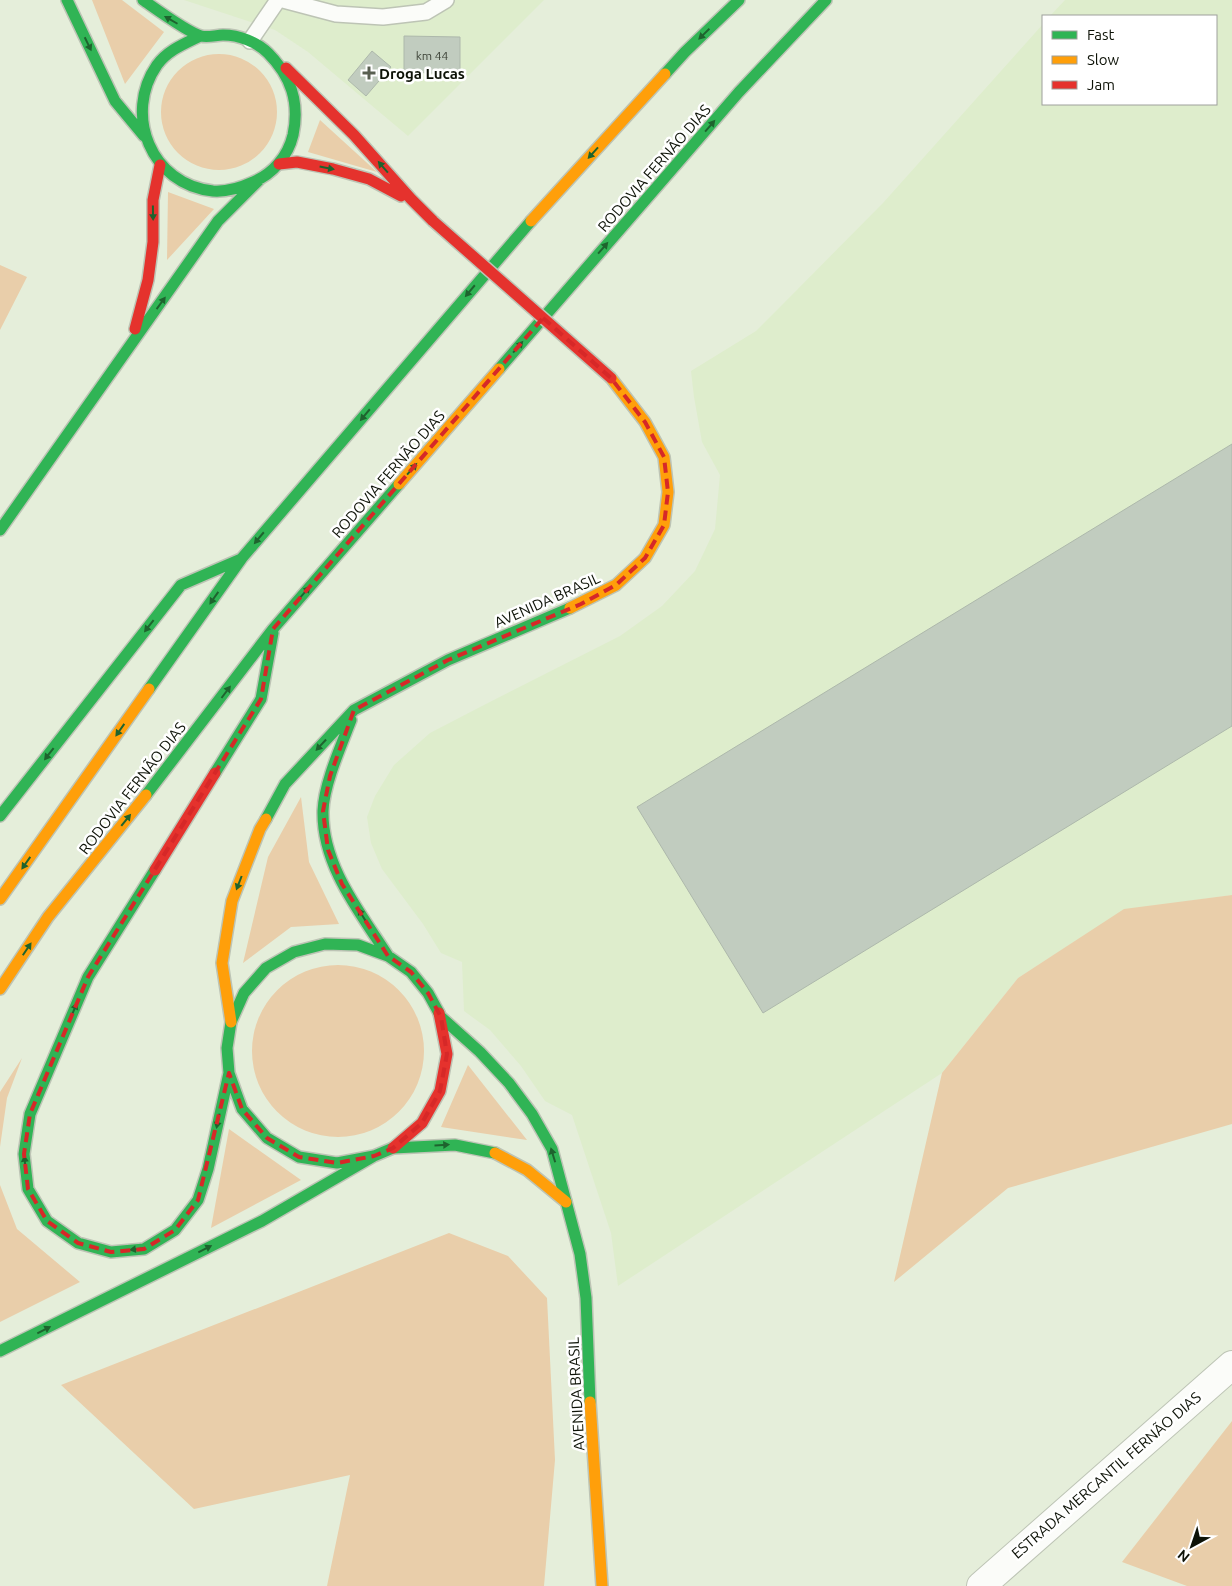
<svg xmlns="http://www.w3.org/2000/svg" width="1232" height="1586" font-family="Ubuntu,sans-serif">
	<rect width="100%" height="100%" fill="#e5eeda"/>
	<path fill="#deedcc" d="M184,0H544L408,136L308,52L275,30Z
		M1065,0H1232V895L1124,910L1018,978L942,1073L618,1286L611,1233L572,1115L545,1101L521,1066L490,1030L464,1011L462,962L441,953L423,924L382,869L371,843L367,817L375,796L394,765L430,733L484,705L620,636L662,606L695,571L715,529L720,475L702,442L694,397L691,371L756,331L779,308L883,203L1043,24V104H1216V16H1050Z"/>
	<path fill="#e9ceaa" d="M92,0H122L164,32L125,84Z
		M161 112a58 58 0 1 1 116 0a58 58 0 1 1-116 0Z
		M320,120L377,172L308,152Z
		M168,192L214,209L167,260Z
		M0,265L27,277L0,330Z
		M301,797L309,862L339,924L291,927L243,963L268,857Z
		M1232,895V1124L1008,1188L894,1282L942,1073L1018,978L1124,909Z
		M252 1051a86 86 0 1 1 172 0a86 86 0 1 1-172 0Z
		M22,1058L7,1098L0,1147V1092Z
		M468,1065L527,1140L441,1127Z
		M229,1129L301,1180L211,1228Z
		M0,1185L17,1229L80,1282L0,1322Z
		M449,1233L508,1256L547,1298L555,1460L544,1586H327L350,1475L194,1509L61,1385Z
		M1232,1421V1586H1187L1122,1562Z"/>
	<path fill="#c1ccbf" stroke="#adb8ab" d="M404,36L460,37V74L404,72Z
		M372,51L391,67L366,96L348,80Z
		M1232,444V726L763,1013L637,807Z"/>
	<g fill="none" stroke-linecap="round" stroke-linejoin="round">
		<g stroke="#bdc4b5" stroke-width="18">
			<path id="lane" d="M283,0L336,14L383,17L426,12L446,0
				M250,41L278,0"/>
		</g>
		<g stroke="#bdc4b5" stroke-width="30">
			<path id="street" d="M981,1586L1232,1365"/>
		</g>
		<g stroke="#bdc4b5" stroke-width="14">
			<path id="fast" d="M67,0L115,101L144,136
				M143,0C156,9 187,32 201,36C208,38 216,35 223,35C239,35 257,42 268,53C291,76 300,102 293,135C288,156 273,174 253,182C240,188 227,192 213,191C151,185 123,114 157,65C168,50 184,44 200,36
				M665,74L685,52L739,0
				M499,369L739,92L826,0
				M0,530L218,221L259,180
				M149,689L242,558L531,221
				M351,720C341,746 324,784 323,811C322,866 360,912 388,956
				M215,773L261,699L273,633
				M146,795L273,629L399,484
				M0,816L181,585L241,559
				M266,819L285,784L354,710L448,660L570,608
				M155,870L88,977L30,1114L24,1154L28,1189L47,1221L78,1243L111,1252L144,1249L175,1230L198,1200L208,1169L229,1073
				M439,1013L428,993L411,972L388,956L358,945L325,944L294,952L266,968L244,993L231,1022L227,1048L229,1073L242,1109L267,1138L299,1157L337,1163L374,1156L393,1148L455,1145L495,1153
				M441,1017L480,1052L509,1083L532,1114L552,1149L580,1254L586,1298L590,1402
				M0,1351L262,1221L374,1156"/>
		</g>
		<g stroke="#bdc4b5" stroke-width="14">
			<path id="slow" d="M531,221L665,74
				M399,484L499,369
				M570,608L616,585L645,558L664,525L668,492L664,457L645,422L611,378
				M0,899L149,689
				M0,989L48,917L146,795
				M231,1022L222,963L232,901L260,829L266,819
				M495,1153L527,1170L566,1202
				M590,1402L602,1586"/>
		</g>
		<g stroke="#bdc4b5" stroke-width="14">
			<path id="jam" d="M286,68L354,135L411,199L433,221
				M279,164L297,162L333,169L369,179L401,196
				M135,329L148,280L153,242V200L160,165
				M155,870L215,773
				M393,1148L422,1123L440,1091L447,1054L439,1013"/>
		</g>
		<use href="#lane" stroke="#fbfcf9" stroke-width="15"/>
		<use href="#street" stroke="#fbfcf9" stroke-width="28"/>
		<use href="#fast" stroke="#30b455" stroke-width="11"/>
		<use href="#slow" stroke="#ff9f0a" stroke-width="11"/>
		<use href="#jam" stroke="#e5322d" stroke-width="11"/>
		<g stroke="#bdc4b5" stroke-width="14" stroke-linecap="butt">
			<path id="jam-bridge" d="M433,221L611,378"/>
		</g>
		<use href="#jam-bridge" stroke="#e5322d" stroke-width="11"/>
	</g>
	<defs><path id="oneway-solid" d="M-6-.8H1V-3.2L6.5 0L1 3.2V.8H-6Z" transform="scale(1.25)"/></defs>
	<g fill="#1e632e">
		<use href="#oneway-solid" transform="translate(171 20) rotate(-150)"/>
		<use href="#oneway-solid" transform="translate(704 34) rotate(136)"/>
		<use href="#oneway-solid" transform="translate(88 44) rotate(64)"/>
		<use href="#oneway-solid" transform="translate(710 126) rotate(-49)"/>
		<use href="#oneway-solid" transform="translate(593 153) rotate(132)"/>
		<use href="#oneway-solid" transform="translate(383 167) rotate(-131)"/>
		<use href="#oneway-solid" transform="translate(327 168) rotate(11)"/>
		<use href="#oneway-solid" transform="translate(153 213) rotate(89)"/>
		<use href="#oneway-solid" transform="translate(603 248) rotate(-49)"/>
		<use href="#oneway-solid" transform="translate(470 291) rotate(130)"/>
		<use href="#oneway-solid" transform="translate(161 303) rotate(-54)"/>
		<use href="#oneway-solid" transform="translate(518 347) rotate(-49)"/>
		<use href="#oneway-solid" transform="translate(365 415) rotate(130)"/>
		<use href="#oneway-solid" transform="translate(412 469) rotate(-49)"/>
		<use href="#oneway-solid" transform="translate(259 538) rotate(130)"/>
		<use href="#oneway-solid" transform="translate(305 592) rotate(-49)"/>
		<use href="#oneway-solid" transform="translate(214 598) rotate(125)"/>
		<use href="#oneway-solid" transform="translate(149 626) rotate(128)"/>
		<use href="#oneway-solid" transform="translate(226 692) rotate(-53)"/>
		<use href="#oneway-solid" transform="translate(120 730) rotate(125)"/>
		<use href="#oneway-solid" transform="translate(321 745) rotate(133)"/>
		<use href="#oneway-solid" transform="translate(49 754) rotate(128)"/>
		<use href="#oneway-solid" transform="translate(126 820) rotate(-51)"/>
		<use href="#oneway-solid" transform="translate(26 863) rotate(125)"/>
		<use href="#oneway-solid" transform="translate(239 883) rotate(111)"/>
		<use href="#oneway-solid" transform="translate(362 915) rotate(-122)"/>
		<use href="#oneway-solid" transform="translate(27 949) rotate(-56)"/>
		<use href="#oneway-solid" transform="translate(74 1010) rotate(-67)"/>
		<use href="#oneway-solid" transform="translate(218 1121) rotate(102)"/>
		<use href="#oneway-solid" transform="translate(442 1145) rotate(-3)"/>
		<use href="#oneway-solid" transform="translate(553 1155) rotate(-107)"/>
		<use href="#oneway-solid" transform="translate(25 1163) rotate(-96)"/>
		<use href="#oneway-solid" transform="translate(137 1249) rotate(173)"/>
		<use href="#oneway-solid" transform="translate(205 1249) rotate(-27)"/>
		<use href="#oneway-solid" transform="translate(44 1330) rotate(-27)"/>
	</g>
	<path fill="none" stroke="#d62828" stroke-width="4" stroke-dasharray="10 6" stroke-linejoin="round" d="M543,318L611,378L645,422L664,457L668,492L664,525L645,558L616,585L581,604L448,660L354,710L330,776L323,811L328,850L342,884L388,956L411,972L428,993L441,1017L447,1054L440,1091L422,1123L393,1148L374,1156L337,1163L299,1157L267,1138L242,1109L229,1073L198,1200L175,1230L144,1249L111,1252L78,1243L47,1221L28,1189L24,1154L30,1114L88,977L261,699L273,629Z"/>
	<path fill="#595f51" stroke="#fff" stroke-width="2" d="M366.5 65.5h5v5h5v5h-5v5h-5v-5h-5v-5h5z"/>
	<g text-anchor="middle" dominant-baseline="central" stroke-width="5" stroke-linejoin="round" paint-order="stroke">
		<g font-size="12" fill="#3a4035">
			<text x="432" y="55">km 44</text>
		</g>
		<g font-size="15" font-weight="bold" fill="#0d1207" stroke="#fff" text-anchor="start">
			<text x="379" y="73">Droga Lucas</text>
		</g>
		<g font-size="15" fill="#0d1207" stroke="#fff">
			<text transform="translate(654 168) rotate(-49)">RODOVIA FERNÃO DIAS</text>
			<text transform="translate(388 474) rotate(-49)">RODOVIA FERNÃO DIAS</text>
			<text transform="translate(547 600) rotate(-24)">AVENIDA BRASIL</text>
			<text transform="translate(132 788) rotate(-52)">RODOVIA FERNÃO DIAS</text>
			<text transform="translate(576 1394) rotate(-93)">AVENIDA BRASIL</text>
			<text transform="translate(1106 1475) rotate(-41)">ESTRADA MERCANTIL FERNÃO DIAS</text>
		</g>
	</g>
	<rect x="1042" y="15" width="175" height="90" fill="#ffffff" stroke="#9ea09c"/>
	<rect x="1052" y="31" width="25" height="8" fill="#30b455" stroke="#9ea09c"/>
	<text x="1087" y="40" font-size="15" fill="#0d1207">Fast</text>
	<rect x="1052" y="56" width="25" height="8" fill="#ff9f0a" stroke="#9ea09c"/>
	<text x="1087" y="65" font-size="15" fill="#0d1207">Slow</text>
	<rect x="1052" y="81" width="25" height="8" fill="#e5322d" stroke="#9ea09c"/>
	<text x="1087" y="90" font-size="15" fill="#0d1207">Jam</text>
	<g transform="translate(1192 1546) rotate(220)" stroke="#ffffff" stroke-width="4" paint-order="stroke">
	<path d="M0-4L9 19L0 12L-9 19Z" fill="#0d1207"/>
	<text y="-8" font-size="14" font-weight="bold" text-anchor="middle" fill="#0d1207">N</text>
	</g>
</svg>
